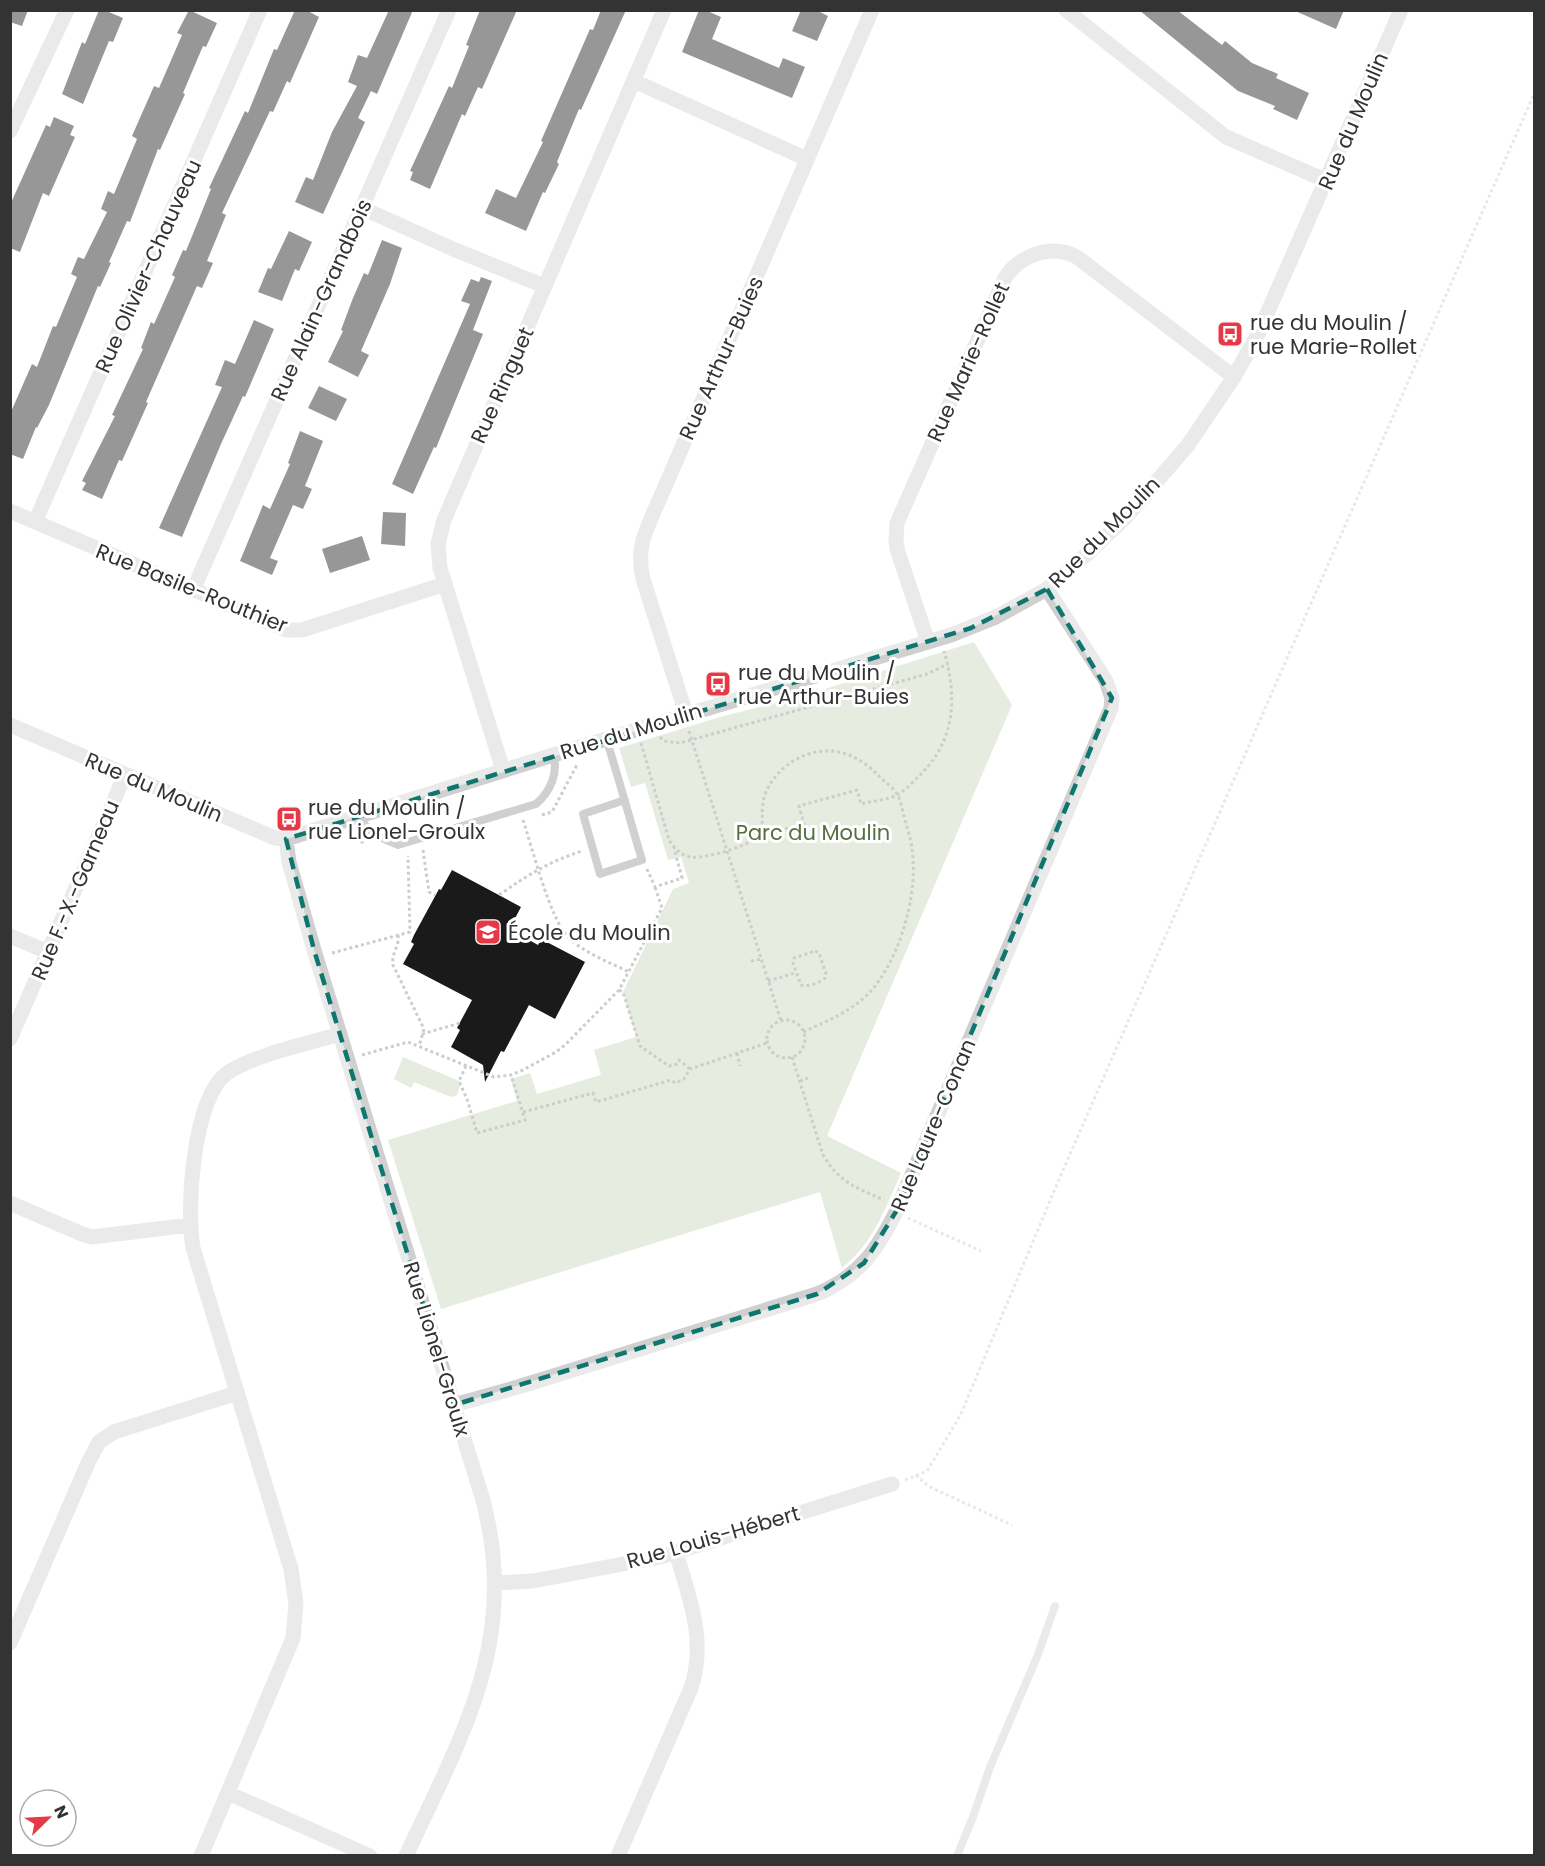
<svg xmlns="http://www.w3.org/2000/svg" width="1545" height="1866" font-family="Poppins,sans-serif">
	<rect width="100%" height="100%" fill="#fff"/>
	<path fill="#e6ecdf" d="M974,642L1012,705L827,1136L901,1173C886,1207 873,1244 842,1268L820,1192L441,1309L388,1140L517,1101L511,1079L530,1073L537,1094L601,1075L594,1050L636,1037L623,992L673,889L689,883L681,857L668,860L645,783L631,787L619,748L720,717L803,696Z
		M403,1057L459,1081L460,1086L457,1095L451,1097L414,1082L411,1088L394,1079Z"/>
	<path fill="#1a1a1a" d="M10,10H28L22,26L10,22Z
		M99,10H104L123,18L113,42L109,41L83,104L62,94L82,42L85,44Z
		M189,10L217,23L206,47L203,46L183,93L185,94L160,150L158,149L130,222L127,221L109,262L111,263L100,287L98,286L49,405L37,428L36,427L23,459L10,454V414L32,364L37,367L53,326L56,327L77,277L71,274L78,257L84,259L107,212L101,209L108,191L114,194L137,139L132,136L154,86L159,88L182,35L177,33Z
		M295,10H306L319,17L290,83L287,81L273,112L270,111L222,213L226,215L207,261L213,263L202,288L197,286L146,402L148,403L131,441L122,461L119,460L102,499L82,490L86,483L82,481L115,416L112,415L143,349L141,348L151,322L154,324L175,277L172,275L183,250L186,251L211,189L209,188L245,111L248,113L274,49L277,50Z
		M389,10H413L377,94L371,91L358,118L365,122L323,214L295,202L306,177L313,180L332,132L357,86L348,82L358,55L367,58Z
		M480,10H517L482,89L478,87L465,116L462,114L430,189L410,180L413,172L410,171L449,86L452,88L469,46L466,45Z
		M601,10H626L581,110L579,109L557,162L559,164L545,193L543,192L526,231L485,213L496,189L516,198L543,142L541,141L590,29L593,30Z
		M699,10H705L721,17L712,39L779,68L783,58L805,67L792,98L682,52Z
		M801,10H816L828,16L817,41L792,31Z
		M1139,10H1177L1222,45L1225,41L1252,63L1278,74L1276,78L1309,93L1297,120L1273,109L1275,106L1238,91Z
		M1293,10H1344L1336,29Z
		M54,117L74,126L70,135L75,137L49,196L43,193L20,252L10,248V205L46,125L50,127Z
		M289,231L312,242L299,271L295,269L282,301L258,292L268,268L271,269Z
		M382,240L402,248L390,284L361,351L369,355L358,377L328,362L343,331L341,330L353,298L364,273L368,275Z
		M481,277L492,281L473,330L483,334L436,448L434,447L413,494L392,484L470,304L461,301L471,279L479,282Z
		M254,320L274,329L245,397L243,396L221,444L182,537L159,528L222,387L215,385L225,360L235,364Z
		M319,386L347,399L336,421L308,408Z
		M300,431L323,441L305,486L312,489L303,509L293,505L270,558L278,561L272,575L240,561L263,505L270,509L290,464L288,463Z
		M383,512L406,513L405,546L381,544Z
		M362,536L370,560L330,573L322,549Z
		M452,870L521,907L511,926L517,929L515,932L538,945L541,939L585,962L555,1019L529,1005L504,1052L501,1051L485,1082L483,1065L451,1047L460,1030L457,1028L472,1000L403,964L414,944L411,942L414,935L439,889L441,890Z"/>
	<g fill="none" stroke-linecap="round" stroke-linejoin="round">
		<path stroke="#cdcdcd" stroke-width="3" stroke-dasharray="3 3" stroke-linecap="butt" d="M689,731L781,1021
			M660,737L664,741L680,743L927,674L948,664
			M641,743L669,840C674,848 680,855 691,857C707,859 750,845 762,835C763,819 760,804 767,790C780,762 813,745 843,753C858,757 870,767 881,778C886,783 894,788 897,794C901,801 902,810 904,816C908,831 913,845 913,861C916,903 897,966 866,996C848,1013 825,1022 803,1032
			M542,815L552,812L578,763
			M523,820C532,847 550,919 568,937C584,953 609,962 629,972
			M762,835L804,824L799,806L857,790L861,804C872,801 887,800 897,795C906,790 915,780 922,773C956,738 957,696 944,651
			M350,836L366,844
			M423,850L429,892L435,895
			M647,869L655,887L682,878L674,848
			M499,895C528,875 548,862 582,851
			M398,935C400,946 391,953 393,965L424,1029L419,1046
			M815,951L819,953L826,974L825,978C819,983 809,987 801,985L793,963L794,958Z
			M332,953L410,932L408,856
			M751,961L761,959
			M768,981L795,973
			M619,990L623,992L640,1046L669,1066L677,1064L679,1060L690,1069
			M767 1039a19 19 0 1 1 38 0a19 19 0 1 1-38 0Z
			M422,1034L460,1023
			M737,1053L740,1066
			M362,1055L408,1042L494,1077L511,1075L523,1070L556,1052L565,1045L619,990L662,908L655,887
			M792,1057L823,1155C839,1182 856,1188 884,1200
			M466,1066L459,1081L467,1099L477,1133L525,1120L511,1075
			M800,1081L808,1078
			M523,1112L593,1093L596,1102L671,1080L675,1083L684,1079L690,1069L767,1043
			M908,1218L981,1251
			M916,1475L928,1486L1012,1525
			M905,1480L927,1471L960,1416L1060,1177L1534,94"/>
		<path stroke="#d0d0d0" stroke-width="8" d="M606,738C619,779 630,820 642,860L600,874L583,814L625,800
			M360,815C366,833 381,838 398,845L536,804C550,792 559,773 553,755
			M957,1856L973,1817L990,1767L1037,1657L1055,1606"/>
		<path stroke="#d0d0d0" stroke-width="15" d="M1066,10L1226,137L1327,181
			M634,81L807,159
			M10,131L67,10
			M362,208L453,249L544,286
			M10,511L287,630H302L445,584
			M35,522L260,10
			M193,590L449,10
			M928,642L898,552L896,542L897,523L1005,278C1020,255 1051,243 1077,257L1234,377
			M686,714L643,579C636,548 645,532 657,505L872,10
			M10,725L275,838L286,839L553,755L951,635L996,617L1047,589L1087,554L1126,517L1188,445L1234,377L1258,334L1401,10
			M503,770L440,568L438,544L444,520L664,10
			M286,839L289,862L314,950L482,1497C521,1637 463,1733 406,1856
			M10,936L48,952
			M10,1039L125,775
			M10,1203L82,1234L92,1237L190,1225
			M454,1405L518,1387L817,1294C860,1276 877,1250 897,1210L1111,708L1112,698L1106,681L1047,589
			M495,1583L533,1581L660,1557L892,1484
			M10,1643L88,1463L99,1442L114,1432L237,1393
			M228,1793L370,1856
			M201,1856L293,1638L296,1604L291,1569L193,1248C186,1208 193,1098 227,1073C251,1056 310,1043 340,1034
			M618,1856L691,1688C707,1640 689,1598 676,1552"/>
	</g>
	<path d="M0 0H1545V1866H0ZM1047,589L1112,698L897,1210L864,1263L817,1294L454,1405L314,950L286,839L971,628Z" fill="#fff" fill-opacity=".55" fill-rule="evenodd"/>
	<path fill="none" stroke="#0f766e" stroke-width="4.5" stroke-dasharray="12 8" stroke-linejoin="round" d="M1047,589L1112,698L897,1210L864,1263L817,1294L454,1405L314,950L286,839L971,628Z"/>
	<defs>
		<g id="bus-square" transform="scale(1.35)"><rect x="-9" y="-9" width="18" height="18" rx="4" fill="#e63946" stroke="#fff"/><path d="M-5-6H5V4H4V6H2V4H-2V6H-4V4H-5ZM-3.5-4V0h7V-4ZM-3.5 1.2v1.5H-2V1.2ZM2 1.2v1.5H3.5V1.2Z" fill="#fff"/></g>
		<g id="school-square" transform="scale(1.35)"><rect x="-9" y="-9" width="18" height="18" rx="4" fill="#e63946" stroke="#fff"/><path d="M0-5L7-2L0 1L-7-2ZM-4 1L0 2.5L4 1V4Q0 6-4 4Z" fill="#fff"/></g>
	</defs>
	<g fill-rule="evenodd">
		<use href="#bus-square" x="1230" y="334"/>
		<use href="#bus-square" x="718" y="684"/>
		<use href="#bus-square" x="289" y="819"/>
		<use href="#school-square" x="488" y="932"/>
	</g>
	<g text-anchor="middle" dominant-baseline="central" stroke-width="6" stroke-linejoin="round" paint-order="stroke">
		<g font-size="21" fill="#333" stroke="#fff">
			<text transform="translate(1353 121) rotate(-67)">Rue du Moulin</text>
			<text transform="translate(148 266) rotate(-66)">Rue Olivier-Chauveau</text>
			<text transform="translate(321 300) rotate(-66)">Rue Alain-Grandbois</text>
			<text transform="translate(721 358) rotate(-66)">Rue Arthur-Buies</text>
			<text transform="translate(968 362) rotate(-66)">Rue Marie-Rollet</text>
			<text transform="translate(502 385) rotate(-66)">Rue Ringuet</text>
			<text transform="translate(1104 532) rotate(-45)">Rue du Moulin</text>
			<text transform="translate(192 588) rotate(22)">Rue Basile-Routhier</text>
			<text transform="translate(631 731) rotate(-17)">Rue du Moulin</text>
			<text transform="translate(154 787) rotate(23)">Rue du Moulin</text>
			<text transform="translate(75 890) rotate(-67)">Rue F.-X.-Garneau</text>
			<text transform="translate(933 1125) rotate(-67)">Rue Laure-Conan</text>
			<text transform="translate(437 1349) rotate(73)">Rue Lionel-Groulx</text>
			<text transform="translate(713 1537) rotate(-16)">Rue Louis-Hébert</text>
		</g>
		<g font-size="21" fill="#333" stroke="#fff" text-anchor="start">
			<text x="1250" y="322">rue du Moulin /<tspan x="1250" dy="24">rue Marie-Rollet</tspan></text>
			<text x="738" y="672">rue du Moulin /<tspan x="738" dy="24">rue Arthur-Buies</tspan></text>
			<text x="308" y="807">rue du Moulin /<tspan x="308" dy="24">rue Lionel-Groulx</tspan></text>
			<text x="508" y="932">École du Moulin</text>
		</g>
		<g font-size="21" fill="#56703f" stroke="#fff">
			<text x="813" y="832">Parc du Moulin</text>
		</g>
	</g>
	<rect width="1545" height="1866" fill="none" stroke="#333333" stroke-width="24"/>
	<g transform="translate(48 1818) rotate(66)"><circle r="28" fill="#ffffff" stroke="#adadad" stroke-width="1.5"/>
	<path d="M0-4.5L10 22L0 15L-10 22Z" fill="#e63946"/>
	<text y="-9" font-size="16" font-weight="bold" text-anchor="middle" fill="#333333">N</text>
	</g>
</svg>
